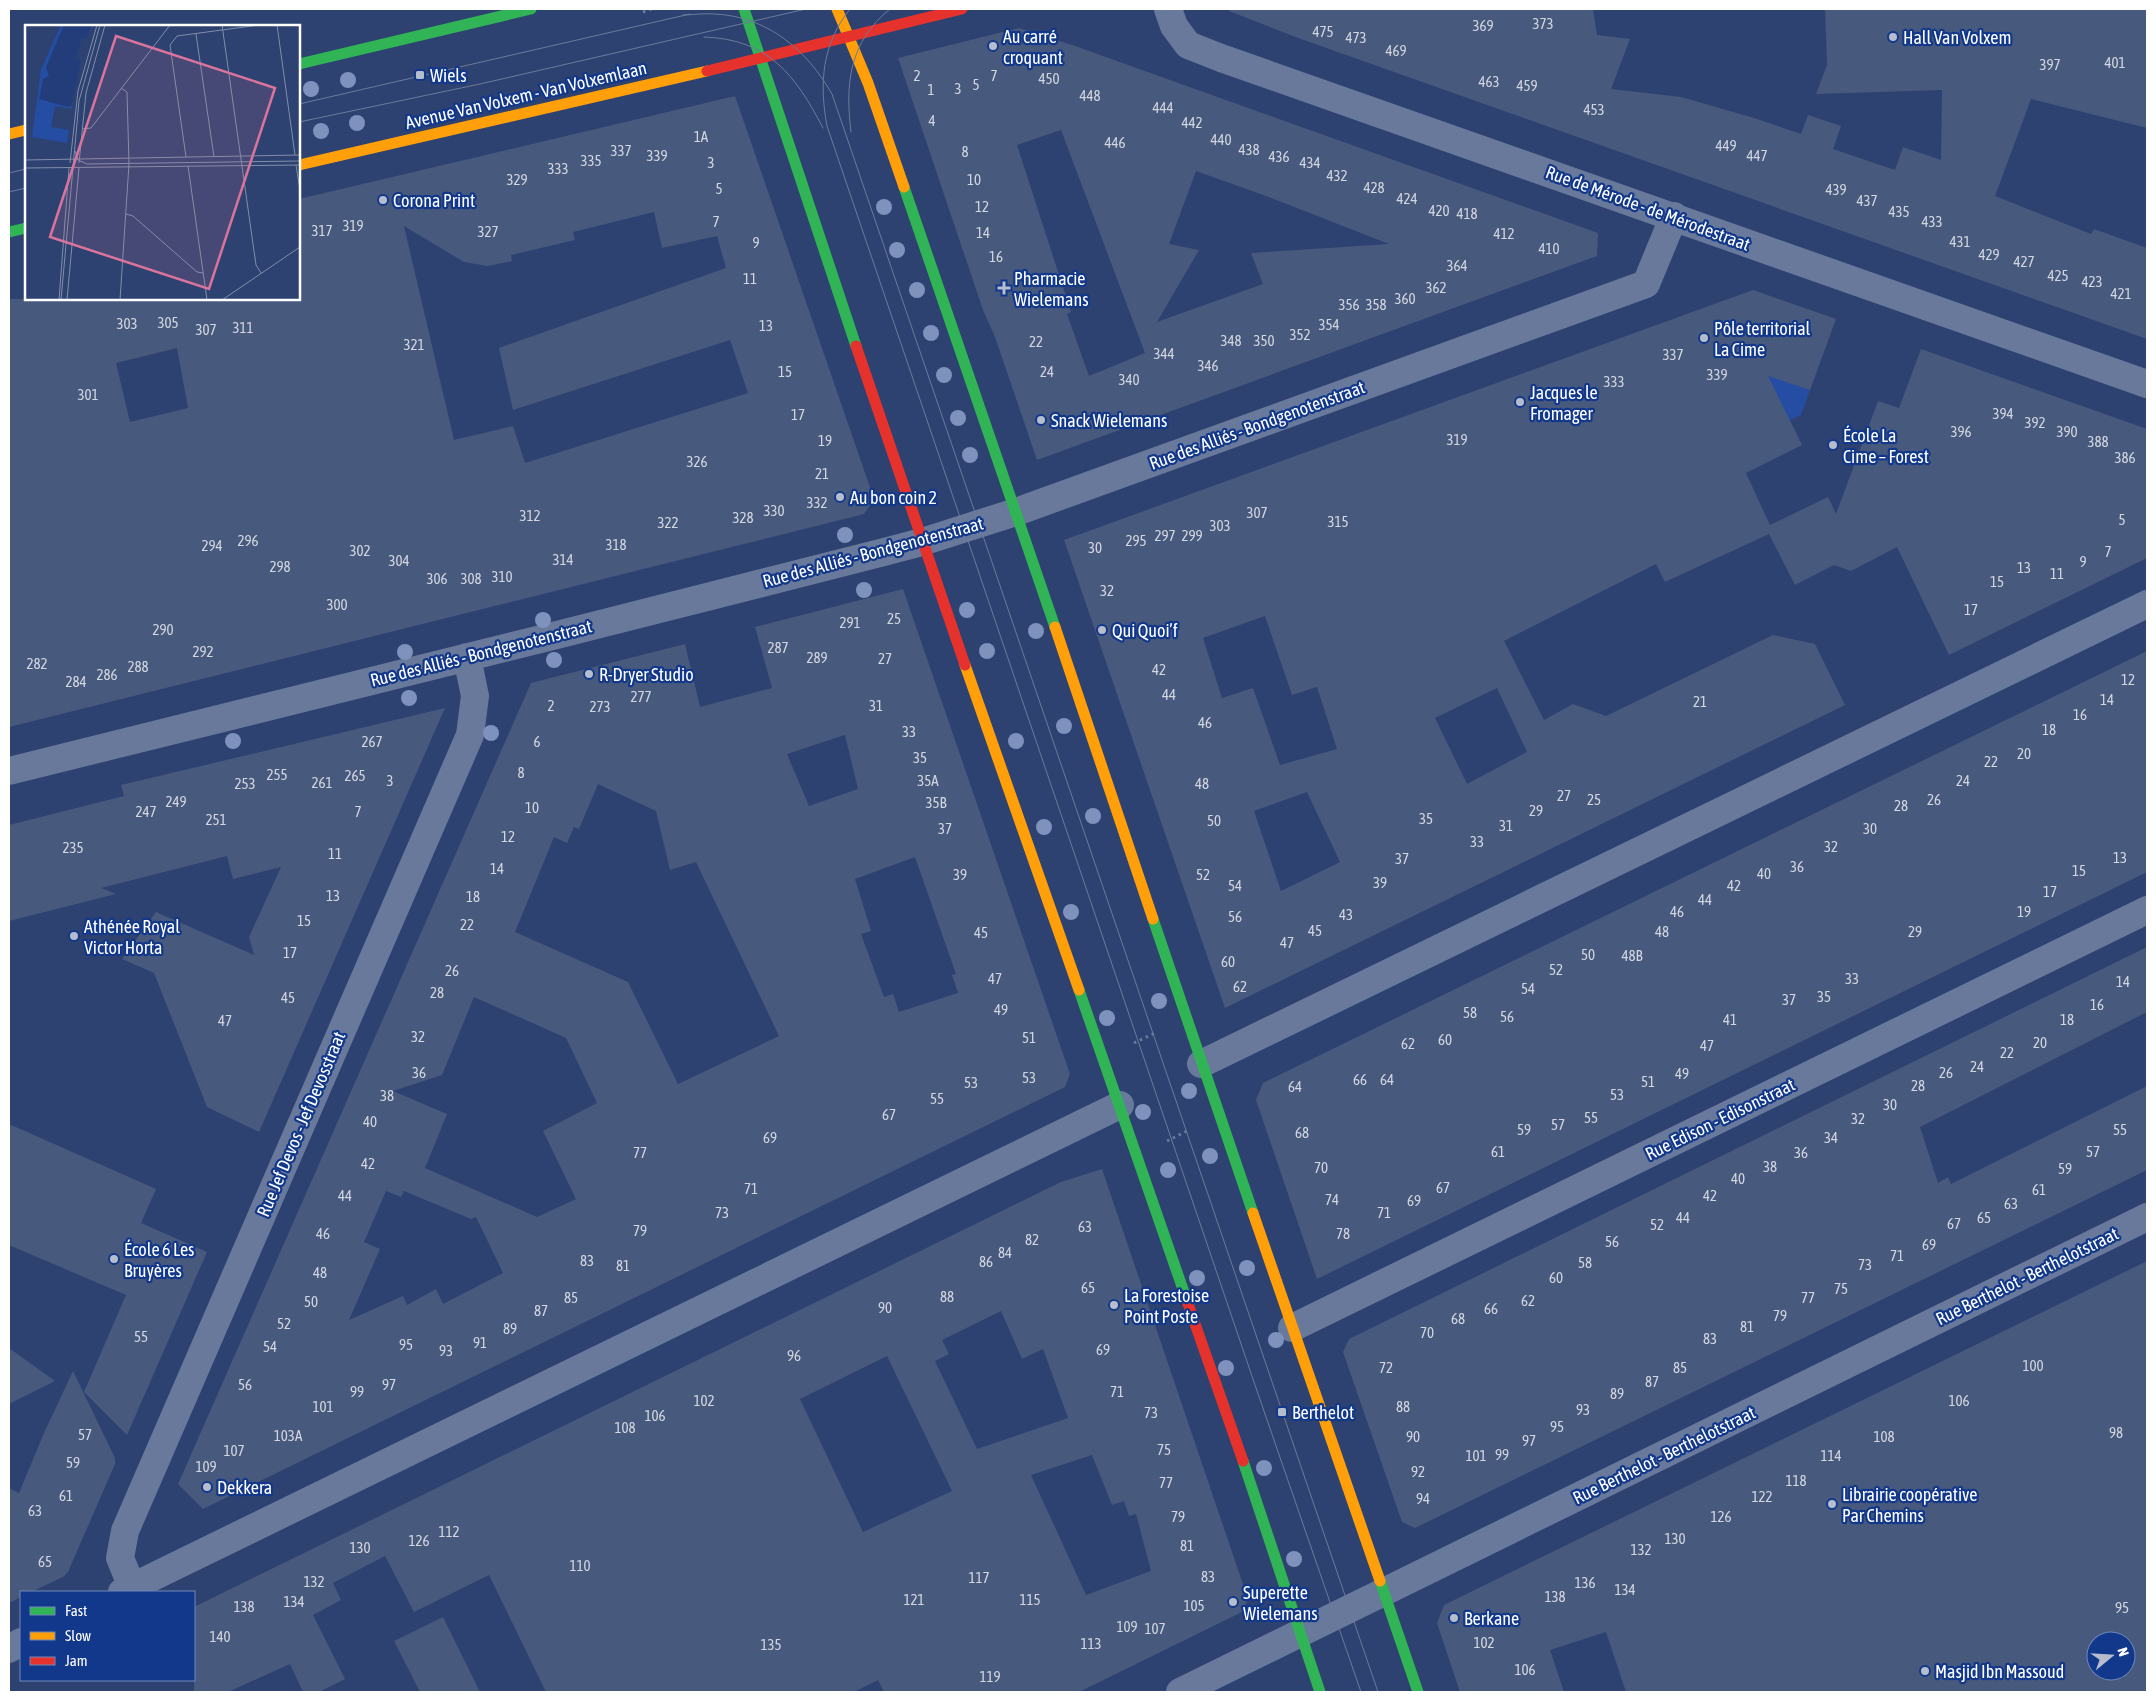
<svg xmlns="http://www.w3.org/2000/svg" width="2156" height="1701" font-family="'Asap Condensed',sans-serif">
	<rect width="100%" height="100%" fill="#2d4270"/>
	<path fill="#254da3" d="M1747,368L1810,390L1801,415L1755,437Z"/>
	<path fill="#48597e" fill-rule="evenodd" d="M1229,9H1593L1597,35L1630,39L1611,89L1681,97L1754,118L1801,134L1808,115L1841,126L1833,149L1895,170L1903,147L1941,160L1942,90L1816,94L1827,65L1825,9H2147V128L2031,99L1995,196L2091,234L2094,229L2147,248V339L1301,39L1229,11Z
		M1019,28L1075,46L1598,233L1597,256L1037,460L995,337L983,310L898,58ZM1061,130L1145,353L1089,376L1067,314L1071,312L1017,145ZM1196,171L1266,196L1389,244L1251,253L1263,284L1157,322L1199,250L1169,244Z
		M735,96L874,499L864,514L9,727V299H299V199ZM654,212L662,248L717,236L726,268L499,348L513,410L730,340L748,393L525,463L513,426L454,440L404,226L464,262L488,266L512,261L511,255L575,240L573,232ZM177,348L188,408L130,422L116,363Z
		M1753,290L1836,319L1810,390L1768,376L1802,445L1746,473L1770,525L1828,497L1836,514L1878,401L1899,408L1921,349L2147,429V558L1949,655L1897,547L1851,571L1834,565L1795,585L1769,534L1665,582L1656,564L1504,641L1544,720L1573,704L1606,716L1773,635L1815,644L1845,705L1225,1008L1064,540ZM1265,616L1292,695L1317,687L1337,749L1280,765L1253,688L1222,698L1203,638ZM1497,688L1527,752L1467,784L1435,718ZM1307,792L1340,862L1281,891L1254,811Z
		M903,589L1070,1074L1065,1087L203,1509L178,1484L531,683L685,644L700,707L772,688L755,627ZM845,735L858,789L809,806L787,754ZM598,784L656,811L670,870L696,862L779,1036L678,1084L628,982L515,932L554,837L567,843L574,827L579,829ZM915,857L956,974L952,975L958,993L899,1012L893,994L884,997L861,934L871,931L855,879ZM474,997L566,1038L597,1103L543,1131L576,1199L537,1217L425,1168L447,1114L393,1091L442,1075ZM386,1191L401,1197L404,1191L471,1219L476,1217L503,1273L443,1304L436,1289L407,1305L403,1296L349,1320L380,1249L364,1242Z
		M2147,651V872L1317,1279L1256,1100L1263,1083Z
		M445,708L259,1132L207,1107L154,973L122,959L156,912L254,955L249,937L281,867L233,879L227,856L101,888L116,894L9,921V825L124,796L121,785Z
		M2147,947V1012L1920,1127L1938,1183L1948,1177L1951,1184L2147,1086V1170L1415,1528L1402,1522L1343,1352L1349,1339Z
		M9,1124L156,1189L141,1223L207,1252L127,1435L84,1392L126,1295L9,1245Z
		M1102,1169L1248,1599L1242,1612L1079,1692H884L878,1680L854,1692H546L489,1575L414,1612L385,1556L333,1583L341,1600L313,1615L345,1679L319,1692H303L290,1664L228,1692H194V1607L1061,1182ZM1001,1311L1022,1359L1043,1349L1068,1418L977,1449L935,1361L949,1354L942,1340ZM887,1356L952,1491L863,1532L800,1399ZM1092,1455L1112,1505L1124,1501L1129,1516L1136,1514L1151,1571L1086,1595L1031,1475Z
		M2147,1261V1692H1626L1606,1632L1550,1650L1564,1692H1460L1437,1623L1444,1605ZM2096,1641H2126V1671H2096Z
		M9,1348L55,1381L9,1404Z
		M73,1371L115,1458V1464L68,1572L63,1577L31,1592H21V1597L9,1603V1488L19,1493L44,1433Z
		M443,1617L480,1692H420L394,1641Z"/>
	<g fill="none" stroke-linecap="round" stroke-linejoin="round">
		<path stroke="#69799c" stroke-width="3" stroke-dasharray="2.5 4" stroke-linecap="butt" d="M643,12L652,9
			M1134,1043L1155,1033
			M1167,1141L1189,1130"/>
		<path stroke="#69799c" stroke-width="28" d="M1168,9L1174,26L1188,45L1221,58C1530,166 1838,276 2147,384
			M9,771L549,637L884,552L922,542L1016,512L1646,284L1674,216
			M1201,1064L2147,604
			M1292,1328L2147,910
			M132,1587L120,1558L125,1531L470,735L475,696L467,657
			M122,1592L1120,1105
			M9,1649L21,1642
			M1180,1692L2147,1217"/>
		<path stroke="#30b455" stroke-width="11" d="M744,9L856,346
			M299,64L531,9
			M904,187L1055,627
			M9,232L26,228
			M1153,919L1253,1213
			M1079,990L1186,1298
			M1243,1461L1320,1692
			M1380,1581L1418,1692"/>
		<path stroke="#ff9f0a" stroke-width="11" d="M837,9L868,83L904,187
			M9,134L26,130
			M299,165L707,71
			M1055,627L1153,919
			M965,665L1079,990
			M1253,1213L1380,1581"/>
		<path stroke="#e5322d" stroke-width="11" d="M707,71L962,9
			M856,346L965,665
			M1186,1298L1243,1461"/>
		<path stroke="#6c7b9c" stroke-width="1" d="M850,9C822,44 819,83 827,126L1255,1385L1361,1692
			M683,15C693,15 704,13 714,14C767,16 807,50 832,94L1378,1692
			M704,37C769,39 796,76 823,128
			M299,104L690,14
			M299,122L480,84L806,9
			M851,132C845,84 849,42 890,9
			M9,173L26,169
			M9,192L26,188"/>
	</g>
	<g fill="#7e92bd">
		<circle cx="348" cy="80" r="8"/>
		<circle cx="311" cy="89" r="8"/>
		<circle cx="357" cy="123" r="8"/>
		<circle cx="321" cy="131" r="8"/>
		<circle cx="884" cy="207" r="8"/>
		<circle cx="897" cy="250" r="8"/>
		<circle cx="917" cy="290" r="8"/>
		<circle cx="931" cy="333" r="8"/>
		<circle cx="944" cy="375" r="8"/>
		<circle cx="958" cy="418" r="8"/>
		<circle cx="970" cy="455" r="8"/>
		<circle cx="845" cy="535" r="8"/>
		<circle cx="864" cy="590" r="8"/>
		<circle cx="967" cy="610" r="8"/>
		<circle cx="543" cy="620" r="8"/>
		<circle cx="1036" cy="631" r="8"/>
		<circle cx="987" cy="651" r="8"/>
		<circle cx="405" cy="652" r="8"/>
		<circle cx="554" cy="660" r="8"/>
		<circle cx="409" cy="698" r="8"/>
		<circle cx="1064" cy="726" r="8"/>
		<circle cx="491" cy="733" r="8"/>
		<circle cx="233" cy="741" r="8"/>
		<circle cx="1016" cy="741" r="8"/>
		<circle cx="1093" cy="816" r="8"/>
		<circle cx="1044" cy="827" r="8"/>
		<circle cx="1071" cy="912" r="8"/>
		<circle cx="1159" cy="1001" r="8"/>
		<circle cx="1107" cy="1018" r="8"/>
		<circle cx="1189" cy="1091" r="8"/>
		<circle cx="1143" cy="1112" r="8"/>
		<circle cx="1210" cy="1156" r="8"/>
		<circle cx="1168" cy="1170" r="8"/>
		<circle cx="1247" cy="1268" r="8"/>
		<circle cx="1197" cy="1278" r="8"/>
		<circle cx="1276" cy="1340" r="8"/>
		<circle cx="1226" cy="1368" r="8"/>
		<circle cx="1264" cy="1468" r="8"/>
		<circle cx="1294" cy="1559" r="8"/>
	</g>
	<g fill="#b6bdcd" stroke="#12388b" stroke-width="2">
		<circle cx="1893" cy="37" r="5"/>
		<circle cx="993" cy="46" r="5"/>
		<rect x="415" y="70" width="10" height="10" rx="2.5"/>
		<circle cx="383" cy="200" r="5"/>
		<path d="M1001.5 280.5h5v5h5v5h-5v5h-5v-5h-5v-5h5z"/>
		<circle cx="1704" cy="338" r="5"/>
		<circle cx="1520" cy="402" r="5"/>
		<circle cx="1041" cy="420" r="5"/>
		<circle cx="1833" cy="445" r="5"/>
		<circle cx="840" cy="497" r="5"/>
		<circle cx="1102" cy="630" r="5"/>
		<circle cx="589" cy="674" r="5"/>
		<circle cx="74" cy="936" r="5"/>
		<circle cx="114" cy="1259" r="5"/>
		<circle cx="1114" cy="1305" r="5"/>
		<rect x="1277" y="1407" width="10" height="10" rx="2.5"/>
		<circle cx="207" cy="1487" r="5"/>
		<circle cx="1832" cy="1504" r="5"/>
		<circle cx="1233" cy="1602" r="5"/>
		<circle cx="1454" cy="1618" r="5"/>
		<circle cx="1925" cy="1671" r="5"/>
	</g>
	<g text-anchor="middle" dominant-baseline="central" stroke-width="4.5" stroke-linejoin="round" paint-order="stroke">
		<g font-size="15" fill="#d1d6df">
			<text x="1543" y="23">373</text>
			<text x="1483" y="25">369</text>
			<text x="1323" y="31">475</text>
			<text x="1356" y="37">473</text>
			<text x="1396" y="50">469</text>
			<text x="2115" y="62">401</text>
			<text x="2050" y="64">397</text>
			<text x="917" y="75">2</text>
			<text x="994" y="75">7</text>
			<text x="1049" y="78">450</text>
			<text x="1489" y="81">463</text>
			<text x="976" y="84">5</text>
			<text x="1527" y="85">459</text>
			<text x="958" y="88">3</text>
			<text x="931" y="89">1</text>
			<text x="1090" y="95">448</text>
			<text x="1163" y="107">444</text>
			<text x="1594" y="109">453</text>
			<text x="932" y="120">4</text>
			<text x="1192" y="122">442</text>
			<text x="701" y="136">1A</text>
			<text x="1221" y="139">440</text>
			<text x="1115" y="142">446</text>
			<text x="1726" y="145">449</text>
			<text x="1249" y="149">438</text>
			<text x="621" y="150">337</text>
			<text x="965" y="151">8</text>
			<text x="657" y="155">339</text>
			<text x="1757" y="155">447</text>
			<text x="1279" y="156">436</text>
			<text x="591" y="160">335</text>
			<text x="711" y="162">3</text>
			<text x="1310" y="162">434</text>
			<text x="558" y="168">333</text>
			<text x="1337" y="175">432</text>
			<text x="517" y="179">329</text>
			<text x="974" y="179">10</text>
			<text x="1374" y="187">428</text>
			<text x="719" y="188">5</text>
			<text x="1836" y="189">439</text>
			<text x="1407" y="198">424</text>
			<text x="1867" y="200">437</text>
			<text x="982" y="206">12</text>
			<text x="1439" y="210">420</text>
			<text x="1899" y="211">435</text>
			<text x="1467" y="213">418</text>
			<text x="716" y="221">7</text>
			<text x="1932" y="221">433</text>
			<text x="353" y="225">319</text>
			<text x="322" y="230">317</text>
			<text x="488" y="231">327</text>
			<text x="983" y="232">14</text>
			<text x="1504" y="233">412</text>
			<text x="1960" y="241">431</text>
			<text x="756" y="242">9</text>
			<text x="1549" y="248">410</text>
			<text x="1989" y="254">429</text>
			<text x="996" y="256">16</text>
			<text x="2024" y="261">427</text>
			<text x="1457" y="265">364</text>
			<text x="2058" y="275">425</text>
			<text x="750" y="278">11</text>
			<text x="2092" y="281">423</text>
			<text x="1436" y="287">362</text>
			<text x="2121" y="293">421</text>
			<text x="1405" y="298">360</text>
			<text x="1349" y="304">356</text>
			<text x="1376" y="304">358</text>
			<text x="168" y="322">305</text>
			<text x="127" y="323">303</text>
			<text x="1329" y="324">354</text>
			<text x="766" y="325">13</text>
			<text x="243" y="327">311</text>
			<text x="206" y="329">307</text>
			<text x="1300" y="334">352</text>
			<text x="1231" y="340">348</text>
			<text x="1264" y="340">350</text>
			<text x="1036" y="341">22</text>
			<text x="414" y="344">321</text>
			<text x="1164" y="353">344</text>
			<text x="1673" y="354">337</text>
			<text x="1208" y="365">346</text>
			<text x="785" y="371">15</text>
			<text x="1047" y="371">24</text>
			<text x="1717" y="374">339</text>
			<text x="1129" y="379">340</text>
			<text x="1614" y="381">333</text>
			<text x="88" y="394">301</text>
			<text x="2003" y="413">394</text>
			<text x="798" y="414">17</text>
			<text x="2035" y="422">392</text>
			<text x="1961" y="431">396</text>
			<text x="2067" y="431">390</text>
			<text x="1457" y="439">319</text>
			<text x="825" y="440">19</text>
			<text x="2098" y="441">388</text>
			<text x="2125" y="457">386</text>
			<text x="697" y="461">326</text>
			<text x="822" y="473">21</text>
			<text x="817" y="502">332</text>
			<text x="774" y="510">330</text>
			<text x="1257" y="512">307</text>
			<text x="530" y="515">312</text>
			<text x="743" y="517">328</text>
			<text x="2122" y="519">5</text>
			<text x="1338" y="521">315</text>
			<text x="668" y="522">322</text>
			<text x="1220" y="525">303</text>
			<text x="1165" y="535">297</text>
			<text x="1192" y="535">299</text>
			<text x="248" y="540">296</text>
			<text x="1136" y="540">295</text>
			<text x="616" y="544">318</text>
			<text x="212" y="545">294</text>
			<text x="1095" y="547">30</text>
			<text x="360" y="550">302</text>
			<text x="2108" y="551">7</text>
			<text x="563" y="559">314</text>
			<text x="399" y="560">304</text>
			<text x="2083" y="561">9</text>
			<text x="280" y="566">298</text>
			<text x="2024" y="567">13</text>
			<text x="2057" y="573">11</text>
			<text x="502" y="576">310</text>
			<text x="437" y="578">306</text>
			<text x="471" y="578">308</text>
			<text x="1997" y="581">15</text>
			<text x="1107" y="590">32</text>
			<text x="337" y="604">300</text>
			<text x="1971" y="609">17</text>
			<text x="894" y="618">25</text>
			<text x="850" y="622">291</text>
			<text x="163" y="629">290</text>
			<text x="778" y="647">287</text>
			<text x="203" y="651">292</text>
			<text x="817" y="657">289</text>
			<text x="885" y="658">27</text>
			<text x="37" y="663">282</text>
			<text x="138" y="666">288</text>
			<text x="1159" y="669">42</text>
			<text x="107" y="674">286</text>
			<text x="2128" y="679">12</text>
			<text x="76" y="681">284</text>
			<text x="1169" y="694">44</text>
			<text x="641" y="696">277</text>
			<text x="2107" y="699">14</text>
			<text x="1700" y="701">21</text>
			<text x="551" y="705">2</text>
			<text x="876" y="705">31</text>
			<text x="600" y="706">273</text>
			<text x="2080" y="714">16</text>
			<text x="1205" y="722">46</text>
			<text x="2049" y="729">18</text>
			<text x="909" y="731">33</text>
			<text x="372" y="741">267</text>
			<text x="537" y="741">6</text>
			<text x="2024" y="753">20</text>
			<text x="920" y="757">35</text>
			<text x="1991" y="761">22</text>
			<text x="521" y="772">8</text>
			<text x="277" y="774">255</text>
			<text x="355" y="775">265</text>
			<text x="390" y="780">3</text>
			<text x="928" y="780">35A</text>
			<text x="1963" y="780">24</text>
			<text x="322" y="782">261</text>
			<text x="245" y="783">253</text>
			<text x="1202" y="783">48</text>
			<text x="1564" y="795">27</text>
			<text x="1594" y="799">25</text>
			<text x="1934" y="799">26</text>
			<text x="176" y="801">249</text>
			<text x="936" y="802">35B</text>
			<text x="1901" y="805">28</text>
			<text x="532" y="807">10</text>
			<text x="1536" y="810">29</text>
			<text x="146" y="811">247</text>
			<text x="358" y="811">7</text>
			<text x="1426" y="818">35</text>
			<text x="216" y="819">251</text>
			<text x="1214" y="820">50</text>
			<text x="1506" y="825">31</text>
			<text x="945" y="828">37</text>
			<text x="1870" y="828">30</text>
			<text x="508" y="836">12</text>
			<text x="1477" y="841">33</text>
			<text x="1831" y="846">32</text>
			<text x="73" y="847">235</text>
			<text x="335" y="853">11</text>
			<text x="2120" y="857">13</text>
			<text x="1402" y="858">37</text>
			<text x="1797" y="866">36</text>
			<text x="497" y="868">14</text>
			<text x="2079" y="870">15</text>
			<text x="1764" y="873">40</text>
			<text x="960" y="874">39</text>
			<text x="1203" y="874">52</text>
			<text x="1380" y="882">39</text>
			<text x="1235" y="885">54</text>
			<text x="1734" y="885">42</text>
			<text x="2050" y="891">17</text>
			<text x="333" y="895">13</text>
			<text x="473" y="896">18</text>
			<text x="1705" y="899">44</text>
			<text x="1677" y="911">46</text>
			<text x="2024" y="911">19</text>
			<text x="1346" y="914">43</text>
			<text x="1235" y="916">56</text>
			<text x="304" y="920">15</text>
			<text x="467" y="924">22</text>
			<text x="1315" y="930">45</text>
			<text x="1662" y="931">48</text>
			<text x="1915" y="931">29</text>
			<text x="981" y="932">45</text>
			<text x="1287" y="942">47</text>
			<text x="290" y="952">17</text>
			<text x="1588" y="954">50</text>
			<text x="1632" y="955">48B</text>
			<text x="1228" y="961">60</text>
			<text x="1556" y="969">52</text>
			<text x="452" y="970">26</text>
			<text x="995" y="978">47</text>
			<text x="1852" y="978">33</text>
			<text x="2123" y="981">14</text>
			<text x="1240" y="986">62</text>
			<text x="1528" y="988">54</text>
			<text x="437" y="992">28</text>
			<text x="1824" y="996">35</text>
			<text x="288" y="997">45</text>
			<text x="1789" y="999">37</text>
			<text x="2097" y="1004">16</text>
			<text x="1001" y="1009">49</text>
			<text x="1470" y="1012">58</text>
			<text x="1507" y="1016">56</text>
			<text x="1730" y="1019">41</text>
			<text x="2067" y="1019">18</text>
			<text x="225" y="1020">47</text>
			<text x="418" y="1036">32</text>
			<text x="1029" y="1037">51</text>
			<text x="1445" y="1039">60</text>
			<text x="2040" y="1042">20</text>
			<text x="1408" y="1043">62</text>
			<text x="1707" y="1045">47</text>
			<text x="2007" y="1052">22</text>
			<text x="1977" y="1066">24</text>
			<text x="419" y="1072">36</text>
			<text x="1946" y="1072">26</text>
			<text x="1682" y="1073">49</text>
			<text x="1029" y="1077">53</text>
			<text x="1360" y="1079">66</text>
			<text x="1387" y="1079">64</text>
			<text x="1648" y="1081">51</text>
			<text x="971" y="1082">53</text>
			<text x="1918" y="1085">28</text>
			<text x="1295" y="1086">64</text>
			<text x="1617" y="1094">53</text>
			<text x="387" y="1095">38</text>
			<text x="937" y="1098">55</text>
			<text x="1890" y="1104">30</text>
			<text x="889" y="1114">67</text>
			<text x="1591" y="1117">55</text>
			<text x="1858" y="1118">32</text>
			<text x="370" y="1121">40</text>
			<text x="1558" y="1124">57</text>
			<text x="1524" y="1129">59</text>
			<text x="2120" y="1129">55</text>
			<text x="1302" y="1132">68</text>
			<text x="770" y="1137">69</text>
			<text x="1831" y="1137">34</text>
			<text x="1498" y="1151">61</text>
			<text x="2093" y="1151">57</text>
			<text x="640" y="1152">77</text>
			<text x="1801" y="1152">36</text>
			<text x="368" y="1163">42</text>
			<text x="1770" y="1166">38</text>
			<text x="1321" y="1167">70</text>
			<text x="2065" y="1168">59</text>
			<text x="1738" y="1178">40</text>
			<text x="1443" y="1187">67</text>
			<text x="751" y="1188">71</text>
			<text x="2039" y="1189">61</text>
			<text x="345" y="1195">44</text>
			<text x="1710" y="1195">42</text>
			<text x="1332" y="1199">74</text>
			<text x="1414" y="1200">69</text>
			<text x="2011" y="1203">63</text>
			<text x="722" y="1212">73</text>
			<text x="1384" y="1212">71</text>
			<text x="1683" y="1217">44</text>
			<text x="1984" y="1217">65</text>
			<text x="1954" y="1223">67</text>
			<text x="1657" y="1224">52</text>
			<text x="1085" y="1226">63</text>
			<text x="640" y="1230">79</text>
			<text x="323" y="1233">46</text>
			<text x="1343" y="1233">78</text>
			<text x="1032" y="1239">82</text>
			<text x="1612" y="1241">56</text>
			<text x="1929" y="1244">69</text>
			<text x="1005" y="1252">84</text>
			<text x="1897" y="1255">71</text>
			<text x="587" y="1260">83</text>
			<text x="986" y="1261">86</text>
			<text x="1585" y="1262">58</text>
			<text x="1865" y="1264">73</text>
			<text x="623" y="1265">81</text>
			<text x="320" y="1272">48</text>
			<text x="1556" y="1277">60</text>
			<text x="1088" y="1287">65</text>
			<text x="1841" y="1288">75</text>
			<text x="947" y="1296">88</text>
			<text x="571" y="1297">85</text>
			<text x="1808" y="1297">77</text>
			<text x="1528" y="1300">62</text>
			<text x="311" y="1301">50</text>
			<text x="885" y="1307">90</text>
			<text x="1491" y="1308">66</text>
			<text x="541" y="1310">87</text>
			<text x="1780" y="1315">79</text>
			<text x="1458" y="1318">68</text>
			<text x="284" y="1323">52</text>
			<text x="1747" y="1326">81</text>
			<text x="510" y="1328">89</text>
			<text x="1427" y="1332">70</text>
			<text x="141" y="1336">55</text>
			<text x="1710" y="1338">83</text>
			<text x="480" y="1342">91</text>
			<text x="406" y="1344">95</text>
			<text x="270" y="1346">54</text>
			<text x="1103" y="1349">69</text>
			<text x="446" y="1350">93</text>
			<text x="794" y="1355">96</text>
			<text x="2033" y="1365">100</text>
			<text x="1386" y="1367">72</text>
			<text x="1680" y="1367">85</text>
			<text x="1652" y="1381">87</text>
			<text x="245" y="1384">56</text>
			<text x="389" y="1384">97</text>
			<text x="357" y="1391">99</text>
			<text x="1117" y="1391">71</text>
			<text x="1617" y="1393">89</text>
			<text x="704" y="1400">102</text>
			<text x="1959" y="1400">106</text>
			<text x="323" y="1406">101</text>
			<text x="1403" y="1406">88</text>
			<text x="1583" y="1409">93</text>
			<text x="1151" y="1412">73</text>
			<text x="655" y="1415">106</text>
			<text x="1557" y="1426">95</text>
			<text x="625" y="1427">108</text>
			<text x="2116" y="1432">98</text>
			<text x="85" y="1434">57</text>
			<text x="288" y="1435">103A</text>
			<text x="1413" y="1436">90</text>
			<text x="1884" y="1436">108</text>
			<text x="1529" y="1440">97</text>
			<text x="1164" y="1449">75</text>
			<text x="234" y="1450">107</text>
			<text x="1502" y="1454">99</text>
			<text x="1476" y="1455">101</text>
			<text x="1831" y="1455">114</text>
			<text x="73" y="1462">59</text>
			<text x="206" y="1466">109</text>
			<text x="1418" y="1471">92</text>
			<text x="1796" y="1480">118</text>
			<text x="1166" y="1482">77</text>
			<text x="66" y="1495">61</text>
			<text x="1762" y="1496">122</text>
			<text x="1423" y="1498">94</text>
			<text x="35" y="1510">63</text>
			<text x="1178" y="1516">79</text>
			<text x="1721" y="1516">126</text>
			<text x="449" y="1531">112</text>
			<text x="1675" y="1538">130</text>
			<text x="419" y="1540">126</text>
			<text x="1187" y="1545">81</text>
			<text x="360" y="1547">130</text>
			<text x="1641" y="1549">132</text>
			<text x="45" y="1561">65</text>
			<text x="580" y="1565">110</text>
			<text x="1208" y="1576">83</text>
			<text x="979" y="1577">117</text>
			<text x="314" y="1581">132</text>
			<text x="1585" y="1582">136</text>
			<text x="1625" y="1589">134</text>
			<text x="1555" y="1596">138</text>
			<text x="914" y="1599">121</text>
			<text x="1030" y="1599">115</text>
			<text x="294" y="1601">134</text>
			<text x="1194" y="1605">105</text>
			<text x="244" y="1606">138</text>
			<text x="2122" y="1607">95</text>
			<text x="1127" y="1626">109</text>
			<text x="1155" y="1628">107</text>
			<text x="220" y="1636">140</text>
			<text x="1484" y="1642">102</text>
			<text x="1091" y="1643">113</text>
			<text x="771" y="1644">135</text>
			<text x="1525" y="1669">106</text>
			<text x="990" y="1676">119</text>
		</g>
		<g font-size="18" fill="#fff" stroke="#12388b" text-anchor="start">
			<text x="1003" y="36">Au carré<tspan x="1003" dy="21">croquant</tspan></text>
			<text x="1903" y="37">Hall Van Volxem</text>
			<text x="430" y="75">Wiels</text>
			<text x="393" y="200">Corona Print</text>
			<text x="1014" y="278">Pharmacie<tspan x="1014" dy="21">Wielemans</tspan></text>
			<text x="1714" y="328">Pôle territorial<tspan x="1714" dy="21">La Cime</tspan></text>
			<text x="1530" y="392">Jacques le<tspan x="1530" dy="21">Fromager</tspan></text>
			<text x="1051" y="420">Snack Wielemans</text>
			<text x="1843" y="435">École La<tspan x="1843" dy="21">Cime – Forest</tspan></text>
			<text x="850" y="497">Au bon coin 2</text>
			<text x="1112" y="630">Qui Quoi’f</text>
			<text x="599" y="674">R-Dryer Studio</text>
			<text x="84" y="926">Athénée Royal<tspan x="84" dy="21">Victor Horta</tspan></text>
			<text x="124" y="1249">École 6 Les<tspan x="124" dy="21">Bruyères</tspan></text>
			<text x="1124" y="1295">La Forestoise<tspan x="1124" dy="21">Point Poste</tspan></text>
			<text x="1292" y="1412">Berthelot</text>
			<text x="217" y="1487">Dekkera</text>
			<text x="1842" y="1494">Librairie coopérative<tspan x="1842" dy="21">Par Chemins</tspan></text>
			<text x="1243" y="1592">Superette<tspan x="1243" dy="21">Wielemans</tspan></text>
			<text x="1464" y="1618">Berkane</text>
			<text x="1935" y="1671">Masjid Ibn Massoud</text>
		</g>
		<g font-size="18" fill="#fff" stroke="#12388b">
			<text transform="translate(526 95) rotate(-13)">Avenue Van Volxem - Van Volxemlaan</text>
			<text transform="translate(1648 208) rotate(20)">Rue de Mérode - de Mérodestraat</text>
			<text transform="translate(1257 425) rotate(-20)">Rue des Alliés - Bondgenotenstraat</text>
			<text transform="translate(873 552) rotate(-15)">Rue des Alliés - Bondgenotenstraat</text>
			<text transform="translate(481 653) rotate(-14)">Rue des Alliés - Bondgenotenstraat</text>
			<text transform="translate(1720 1119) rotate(-26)">Rue Edison - Edisonstraat</text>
			<text transform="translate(301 1124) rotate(-67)">Rue Jef Devos - Jef Devosstraat</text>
			<text transform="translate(2027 1276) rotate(-26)">Rue Berthelot - Berthelotstraat</text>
			<text transform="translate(1664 1455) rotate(-26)">Rue Berthelot - Berthelotstraat</text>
		</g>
	</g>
	<g transform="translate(25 25)">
		<rect width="275" height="275" fill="#2d4270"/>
		<path d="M36,0H68L62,14L57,13L51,33L56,35L46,84L30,81L26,102L44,105L42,118L7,112L16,44Z" fill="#254da3"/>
		<path d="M39,0H67L62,14L57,13L51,33L56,35L47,80L43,82L14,74L18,54L24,51L21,42Z" fill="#223d7a"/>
		<path fill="none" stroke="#818ea9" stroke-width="1" d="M197,0L231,240L236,248M252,0L270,130M171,9L189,132M57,104L66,103L145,0M50,126L53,135L62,139L275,136M161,132L145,20L152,11L234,0M0,135L275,130M45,138L53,66L72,0M54,138L61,68L80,0M271,140L275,165M163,141L182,275M0,143L275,140M101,189L108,191L172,247L178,248M34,275L44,143M36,275L54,76L75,0M42,275L54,143M95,275L104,139L102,67L96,63M197,275L275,222"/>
		<path fill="#da749d" fill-opacity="0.15" stroke="#da749d" stroke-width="2.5" d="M91,11L250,63L184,264L25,212Z"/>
		<rect width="275" height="275" fill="none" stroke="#fff" stroke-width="2.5"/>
	</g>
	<rect width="2156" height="1701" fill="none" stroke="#ffffff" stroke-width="20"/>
	<rect x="20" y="1591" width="175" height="90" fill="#12388b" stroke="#7188b9"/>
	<rect x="30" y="1607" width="25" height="8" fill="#30b455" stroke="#7188b9"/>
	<text x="65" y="1616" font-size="15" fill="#ffffff">Fast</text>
	<rect x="30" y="1632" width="25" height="8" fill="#ff9f0a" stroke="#7188b9"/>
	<text x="65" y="1641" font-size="15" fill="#ffffff">Slow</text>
	<rect x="30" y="1657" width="25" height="8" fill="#e5322d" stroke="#7188b9"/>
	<text x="65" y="1666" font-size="15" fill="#ffffff">Jam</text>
	<g transform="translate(2111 1656) rotate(72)"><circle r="24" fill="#12388b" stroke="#7188b9"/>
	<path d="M0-4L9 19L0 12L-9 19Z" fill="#b6bdcd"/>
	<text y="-8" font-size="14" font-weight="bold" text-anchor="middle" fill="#ffffff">N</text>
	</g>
</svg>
